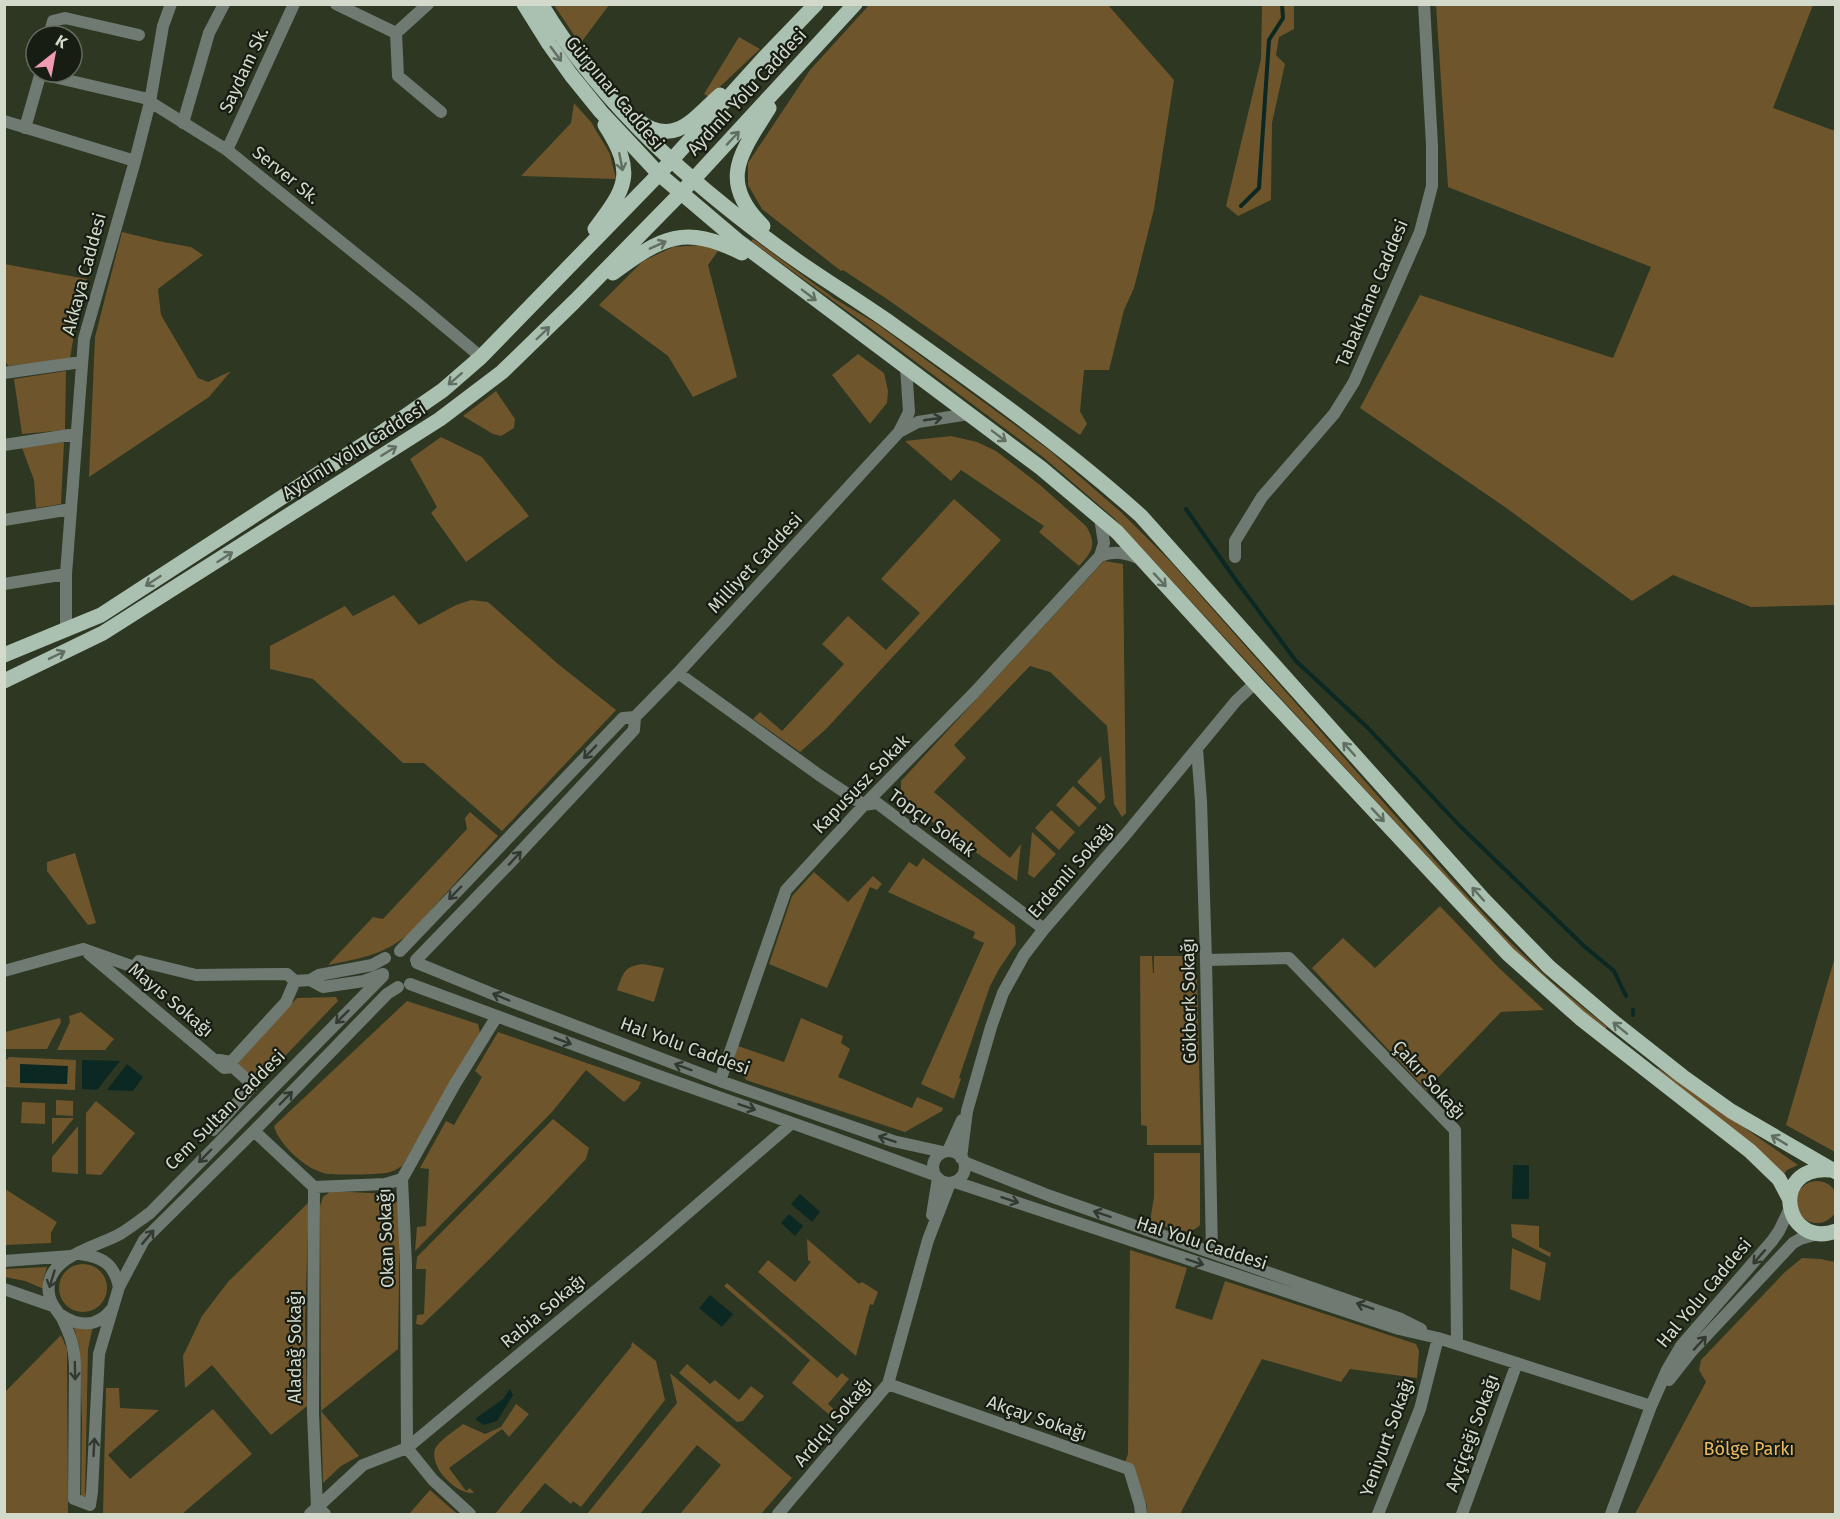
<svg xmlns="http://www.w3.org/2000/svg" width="1840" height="1519" font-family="'Fira Sans',sans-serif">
	<rect width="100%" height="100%" fill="#2d3722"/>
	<path fill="#6f552c" d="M870,4L1108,5L1174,80L1154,209L1134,288L1124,310L1109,370H1084L1080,411L1087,424L1080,435L884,297L843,270L841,271L762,209L748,185V163L810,70Z
		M554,5H609L580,44Z
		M1262,5H1294V29L1279,37L1276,55L1285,64L1272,123L1271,200L1238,216L1226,206L1261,59Z
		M1436,5H1813L1773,108L1835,131V605L1751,607L1673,575L1632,601L1505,507L1360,408L1420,295L1613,358L1651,267L1448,187Z
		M739,37L760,49L709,97L704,94Z
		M574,103L591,122L610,154L616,179L521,176L571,123Z
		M122,232L163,242L191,247L203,255L158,289L161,315L198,378L208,382L231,371L209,397L89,477L95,337Z
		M753,239L835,299L877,324L1049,450L1122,513L1170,561L1454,882L1509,941L1552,982L1607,1027L1605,1030L1550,984L1508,944L1114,518L1043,457L869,327L751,241Z
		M703,245L718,251L708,265L737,377L693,397L668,356L599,305L643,261L673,247Z
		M4,264L87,279L75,328L70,359L8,366L4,358Z
		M858,354L884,373L888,391L887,403L870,424L832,375Z
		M66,371L65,430L22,434L14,379Z
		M496,391L515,419L514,428L501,436L493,434L463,416Z
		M951,436L977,442L996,451L1040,485L1086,526C1097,544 1093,551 1079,566L1039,532L1044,526L1041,524L961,470L951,481L905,441Z
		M441,437L482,457L529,516L466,562L431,513L437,507L410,459Z
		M64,442L61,504L36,508L34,480L22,448Z
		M954,499L1001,540L826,729L800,752L753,719L760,712L782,731L844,664L822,644L848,616L886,650L920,613L881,579Z
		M1104,561L1123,564L1126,813L1122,817L1114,804L1107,726L1050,672L1030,666L954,745L966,758L934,792L1010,858L1021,844L1017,881L901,800V781Z
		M394,595L419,625L456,605L471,600L488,602L558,664L616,710L502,831L424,763H403L313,679L270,669V646L345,606L353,616Z
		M1101,756L1105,798L1100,804L1077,782Z
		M1073,786L1097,808L1079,827L1056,805Z
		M1051,810L1075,832L1059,850L1035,828Z
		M470,812L498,836L409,934C381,956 361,958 328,965L373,917L383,919L467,829L465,818Z
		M1032,832L1056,854L1034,878L1028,874Z
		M75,853L96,923L88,925L47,871V862Z
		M923,858L1015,926L1016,944L999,969L990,986L959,1078L961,1079L954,1099L921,1084L984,943L973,938L975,932L888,892L909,862L917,867Z
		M814,872L848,902L873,876L882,884L877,890L870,887L827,988L769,964L792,896Z
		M1440,906L1498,967L1544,1010L1501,1012L1426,1090L1312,968L1343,938L1375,968Z
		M1140,956H1152L1153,973H1154V956H1190V972L1197,973L1201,1145H1147V1126L1141,1125Z
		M1835,957V1152L1786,1125Z
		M643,964L664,968L654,1002L617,990C624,972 623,967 643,964Z
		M336,997L338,1001L259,1083L236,1063L297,998Z
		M407,1001L478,1024L480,1033L402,1166C398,1168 394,1171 390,1172C380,1175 339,1175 328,1174C307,1171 279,1145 274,1126Z
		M81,1012L114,1039L105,1050H57L70,1022L69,1016Z
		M60,1018L61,1022L47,1049H5V1032Z
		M801,1018L843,1036L841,1043L850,1049L838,1077L912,1108L917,1097L943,1108L942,1111L905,1132L746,1080L734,1059L738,1046L784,1062Z
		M498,1032L641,1082L638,1089L624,1102L586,1070L552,1112L415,1251L417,1227L426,1226L429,1169L420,1168L446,1121L454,1125L482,1077L475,1071Z
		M9,1057L76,1060L75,1090L5,1087L4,1062Z
		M1658,1068L1798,1165L1787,1170L1780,1179L1656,1070Z
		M56,1100L73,1101V1116L56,1115Z
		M96,1101L135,1133L101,1175L86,1174V1113Z
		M22,1102L45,1103V1124L21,1123Z
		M52,1118H74L52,1145Z
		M553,1119L589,1148L586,1159C533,1215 479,1271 422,1325L416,1324L417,1315L424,1314L426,1269H416L417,1257Z
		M78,1126V1174L52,1172V1157Z
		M1154,1153H1200V1225C1187,1239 1166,1226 1150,1221L1154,1197Z
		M1796 1202a21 21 0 1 1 42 0a21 21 0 1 1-42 0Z
		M5,1189L57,1222L51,1233V1243L5,1245Z
		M331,1191L388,1194L395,1199L400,1208L398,1349L321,1411L359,1456L341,1466L323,1483L321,1411L320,1206L323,1197Z
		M309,1202L305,1319L307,1406L271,1435L212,1365L185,1388L183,1356L202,1316L228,1282Z
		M1511,1224L1539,1226V1247L1551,1253L1550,1257L1512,1237Z
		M807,1239L859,1284L862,1282L878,1292L873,1305L870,1304L856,1356L758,1272L768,1260L795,1282L811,1262L808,1260Z
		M1512,1248L1546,1263L1540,1301L1510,1289Z
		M1130,1250L1187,1268L1175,1308L1212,1320L1225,1281L1416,1344L1419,1351L1417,1378L1350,1369L1341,1382L1262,1359L1180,1514H1147V1506L1132,1465L1125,1462L1128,1454Z
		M1802,1258L1821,1259L1835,1262V1514H1635L1706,1382L1699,1370L1701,1360L1785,1272Z
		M59 1288a24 24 0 1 1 48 0a24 24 0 1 1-48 0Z
		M47,1267L43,1280L44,1289L25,1281L5,1277L4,1269Z
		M727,1283L837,1378L842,1373L849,1379L828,1404L836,1411L832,1417L792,1383L810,1360L724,1286Z
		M73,1325L93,1326L88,1349L85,1496L81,1497L82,1420L79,1345Z
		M61,1335L67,1349L68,1514H5V1392Z
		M632,1342L656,1361L665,1400L581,1507L573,1501L571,1504L545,1483L519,1514H495L631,1347Z
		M687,1364L710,1384L715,1380L739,1400L751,1386L764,1396L743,1421L737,1422L679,1373Z
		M670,1373L792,1478L761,1514H680L721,1465L697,1445L640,1514H587L677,1403Z
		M106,1388H119L120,1408L159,1410L108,1455L130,1479L213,1409L252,1454L182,1514H103Z
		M516,1404L529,1414L509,1437L502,1429L449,1468L466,1491L470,1488L474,1493C457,1495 429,1468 435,1449C439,1440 455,1431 463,1424L485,1434L501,1427Z
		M430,1490L455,1512L458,1514H409Z"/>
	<path fill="#0c2823" d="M82,1060L120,1061L97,1090L82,1089Z
		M20,1064L68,1066L67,1084L20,1083Z
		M127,1064L143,1077L133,1091L107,1090Z
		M1513,1165H1529V1199H1512Z
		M800,1194L820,1212L812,1222L791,1204Z
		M789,1214L803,1226L795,1236L781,1223Z
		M710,1295L733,1314L722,1327L699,1308Z
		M510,1389L513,1395L497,1421L484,1425L475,1419L503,1399Z"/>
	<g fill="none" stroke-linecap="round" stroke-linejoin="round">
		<path stroke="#0c2823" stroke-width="4" d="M1241,206L1259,188L1269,40L1283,18L1282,4
			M1186,509L1235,579L1296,661L1368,728L1459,825L1584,946L1614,971L1626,996
			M1633,1010V1015"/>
		<path stroke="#6f7a72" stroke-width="12" d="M336,4L396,33L428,4
			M396,33L398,76L441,112
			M49,36L53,21L65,18L139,35
			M41,74L144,98L227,150L418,304L481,357
			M4,121L135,161
			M183,123L209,33L224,4
			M25,128L41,72
			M227,150L294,4
			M4,373L81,362
			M899,432L918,422L969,414
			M4,445L76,434
			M1100,518L1104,543L1100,556
			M4,520L71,509
			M1235,557V541L1262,497L1334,414L1354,382L1420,232L1432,186V145L1424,4
			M4,584L66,574
			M66,631V574L84,339L135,161L150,102L163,26L171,4
			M678,673L819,775L864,805L877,803L1044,929
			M1197,749L1201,801L1206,960L1212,1252
			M83,949L134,967L139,961L196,975L287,974L295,981L310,980L319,975L372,965L385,958
			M400,951L623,718L635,717L678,673L899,432L909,412L906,367
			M89,954L224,1068L233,1067L253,1085L213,1130
			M416,960L509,864L634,730L635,717
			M1206,960L1289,958L1455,1130L1457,1344
			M417,963L505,999L720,1081L893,1141L943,1152
			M4,971L83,949
			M310,980L323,987L364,981L383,974
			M410,984L656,1075L820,1133L935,1175
			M219,1060L231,1062L286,1002L295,981
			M720,1081L786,890L864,805L974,693L1100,556C1115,550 1126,553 1141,559
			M254,1131L314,1187L385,1184L402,1179
			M948,1151L962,1120
			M933 1167a16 16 0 1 1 32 0a16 16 0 1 1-32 0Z
			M961,1158L967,1111L991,1027L1003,993L1024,955L1044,929L1127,833L1236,701L1255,683
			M964,1162L1050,1196L1401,1319L1421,1329
			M955,1182L1399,1329L1438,1338L1651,1406
			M314,1187L313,1413L317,1507L325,1514
			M932,1215L938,1178
			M80,1254C103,1257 114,1264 119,1287L99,1354L92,1492L90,1505
			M4,1261L71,1256
			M119,1287L144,1240L254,1131L387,994L398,987
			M4,1289L53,1306
			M61,1315C79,1327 98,1327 112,1309
			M1669,1380L1691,1352L1793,1243L1800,1239L1818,1234
			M888,1384L1129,1469L1140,1505L1141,1514
			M90,1505L74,1499L75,1366C74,1345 71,1337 62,1318C57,1310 50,1304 49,1294C43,1257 95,1248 120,1234C130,1228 140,1220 150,1213L383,976
			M310,1514L363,1465L407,1448L653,1243L792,1123
			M470,1514L433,1480L407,1448L406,1265L402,1179L455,1084L497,1016
			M778,1514L888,1384L928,1240L950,1183
			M1378,1514L1420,1409L1438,1338
			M1462,1514L1517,1363
			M1611,1514L1651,1406L1667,1370L1681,1346L1772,1241L1779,1231L1790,1208"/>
		<path stroke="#aac0b0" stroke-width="15" d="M524,4L549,44L571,75L601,112L659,174L738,241L1041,468L1117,532L1255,683L1508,954L1580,1018L1750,1151L1779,1179L1789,1198
			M541,4C604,109 700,192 799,262C828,282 857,300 886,320C973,382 1061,444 1141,516L1484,900L1549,967L1616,1024L1682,1076L1731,1111L1836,1172
			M640,122C675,147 694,118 720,95
			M763,226C717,181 741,153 769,108
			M595,229C626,188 636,173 605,125
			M613,273C662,237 684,224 742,253
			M4,655L101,615L384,431L443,390L481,357L659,174L764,58L816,4
			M4,681L103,633L440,419L502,372L575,301L680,194L855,4
			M1830,1170C1768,1165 1784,1250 1836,1231"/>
	</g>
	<defs><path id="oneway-shaft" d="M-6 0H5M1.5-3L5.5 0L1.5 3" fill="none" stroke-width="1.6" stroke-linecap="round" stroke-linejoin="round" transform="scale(1.5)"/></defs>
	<g stroke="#616e62">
		<use href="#oneway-shaft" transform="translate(556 54) rotate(54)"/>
		<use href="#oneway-shaft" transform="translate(733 138) rotate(-47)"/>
		<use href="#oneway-shaft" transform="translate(621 162) rotate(79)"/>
		<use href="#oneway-shaft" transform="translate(658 245) rotate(-24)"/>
		<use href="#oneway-shaft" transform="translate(809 295) rotate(37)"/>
		<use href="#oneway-shaft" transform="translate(543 333) rotate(-44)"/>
		<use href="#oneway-shaft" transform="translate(455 379) rotate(139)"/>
		<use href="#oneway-shaft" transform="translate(999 436) rotate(37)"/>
		<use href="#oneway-shaft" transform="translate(389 451) rotate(-32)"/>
		<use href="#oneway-shaft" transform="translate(225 557) rotate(-33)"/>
		<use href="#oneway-shaft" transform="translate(1160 580) rotate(47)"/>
		<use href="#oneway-shaft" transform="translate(153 581) rotate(147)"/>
		<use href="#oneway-shaft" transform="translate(57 655) rotate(-26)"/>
		<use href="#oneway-shaft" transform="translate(1349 749) rotate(-132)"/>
		<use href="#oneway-shaft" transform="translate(1378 815) rotate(47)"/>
		<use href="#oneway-shaft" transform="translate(1478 894) rotate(-132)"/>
		<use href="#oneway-shaft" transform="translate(1620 1028) rotate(-141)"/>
		<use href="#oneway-shaft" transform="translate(1779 1140) rotate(-149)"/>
	</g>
	<g stroke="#323930">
		<use href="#oneway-shaft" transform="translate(933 419) rotate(-8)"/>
		<use href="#oneway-shaft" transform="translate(590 752) rotate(134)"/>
		<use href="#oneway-shaft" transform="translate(515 858) rotate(-47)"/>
		<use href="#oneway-shaft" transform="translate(455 893) rotate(134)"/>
		<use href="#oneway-shaft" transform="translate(501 997) rotate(-157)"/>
		<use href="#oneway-shaft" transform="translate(342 1017) rotate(135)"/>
		<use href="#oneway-shaft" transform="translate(563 1041) rotate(21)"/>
		<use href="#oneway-shaft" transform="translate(683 1067) rotate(-159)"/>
		<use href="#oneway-shaft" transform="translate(286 1098) rotate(-46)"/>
		<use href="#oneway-shaft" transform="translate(747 1107) rotate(19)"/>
		<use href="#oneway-shaft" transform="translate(887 1139) rotate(-161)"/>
		<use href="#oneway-shaft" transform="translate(205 1156) rotate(134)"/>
		<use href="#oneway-shaft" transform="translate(1010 1200) rotate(18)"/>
		<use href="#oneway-shaft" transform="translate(1102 1214) rotate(-161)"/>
		<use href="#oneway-shaft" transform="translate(148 1237) rotate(-50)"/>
		<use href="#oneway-shaft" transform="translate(1759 1257) rotate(131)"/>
		<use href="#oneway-shaft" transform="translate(1195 1262) rotate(18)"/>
		<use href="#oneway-shaft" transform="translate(52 1279) rotate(107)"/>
		<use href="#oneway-shaft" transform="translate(1365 1306) rotate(-161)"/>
		<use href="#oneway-shaft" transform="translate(1700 1343) rotate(-47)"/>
		<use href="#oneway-shaft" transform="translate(75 1371) rotate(89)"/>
		<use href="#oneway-shaft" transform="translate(94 1447) rotate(-87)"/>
	</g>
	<g text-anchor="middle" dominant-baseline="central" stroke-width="4.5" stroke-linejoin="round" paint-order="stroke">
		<g font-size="18" fill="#d3dacc" stroke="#181d13">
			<text transform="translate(244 70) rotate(-65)">Saydam Sk.</text>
			<text transform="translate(747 92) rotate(-47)">Aydınlı Yolu Caddesi</text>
			<text transform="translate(615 93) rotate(50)">Gürpınar Caddesi</text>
			<text transform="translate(286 175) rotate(39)">Server Sk.</text>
			<text transform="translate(84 274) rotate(-75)">Akkaya Caddesi</text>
			<text transform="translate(1372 293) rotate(-67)">Tabakhane Caddesi</text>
			<text transform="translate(354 451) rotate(-32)">Aydınlı Yolu Caddesi</text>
			<text transform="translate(755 563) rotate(-47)">Milliyet Caddesi</text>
			<text transform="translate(861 784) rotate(-46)">Kapususz Sokak</text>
			<text transform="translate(932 823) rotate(36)">Topçu Sokak</text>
			<text transform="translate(1071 870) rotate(-49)">Erdemli Sokağı</text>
			<text transform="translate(171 1000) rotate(40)">Mayıs Sokağı</text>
			<text transform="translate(1189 1001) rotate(-91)">Gökberk Sokağı</text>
			<text transform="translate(685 1046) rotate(20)">Hal Yolu Caddesi</text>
			<text transform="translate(1429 1080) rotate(48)">Çakır Sokağı</text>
			<text transform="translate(225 1110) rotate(-45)">Cem Sultan Caddesi</text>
			<text transform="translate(386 1238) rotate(-92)">Okan Sokağı</text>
			<text transform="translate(1202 1243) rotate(18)">Hal Yolu Caddesi</text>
			<text transform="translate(1704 1293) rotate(-50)">Hal Yolu Caddesi</text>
			<text transform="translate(543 1311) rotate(-40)">Rabia Sokağı</text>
			<text transform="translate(295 1347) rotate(-90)">Aladağ Sokağı</text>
			<text transform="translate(1037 1418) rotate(19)">Akçay Sokağı</text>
			<text transform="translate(833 1422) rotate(-50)">Ardıçlı Sokağı</text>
			<text transform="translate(1472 1433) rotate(-70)">Ayçiçeği Sokağı</text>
			<text transform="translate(1387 1437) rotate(-70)">Yeniyurt Sokağı</text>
		</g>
		<g font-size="18" fill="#edb864" stroke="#181d13">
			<text x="1749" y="1449">Bölge Parkı</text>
		</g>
	</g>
	<rect width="1840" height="1519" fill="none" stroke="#d3dacc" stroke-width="12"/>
	<g transform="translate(54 54) rotate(31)"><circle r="28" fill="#181d13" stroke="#63695d" stroke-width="1.5"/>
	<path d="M0-4.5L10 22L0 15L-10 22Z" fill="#f19ab4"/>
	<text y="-9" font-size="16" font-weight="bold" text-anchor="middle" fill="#d3dacc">K</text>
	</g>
</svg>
